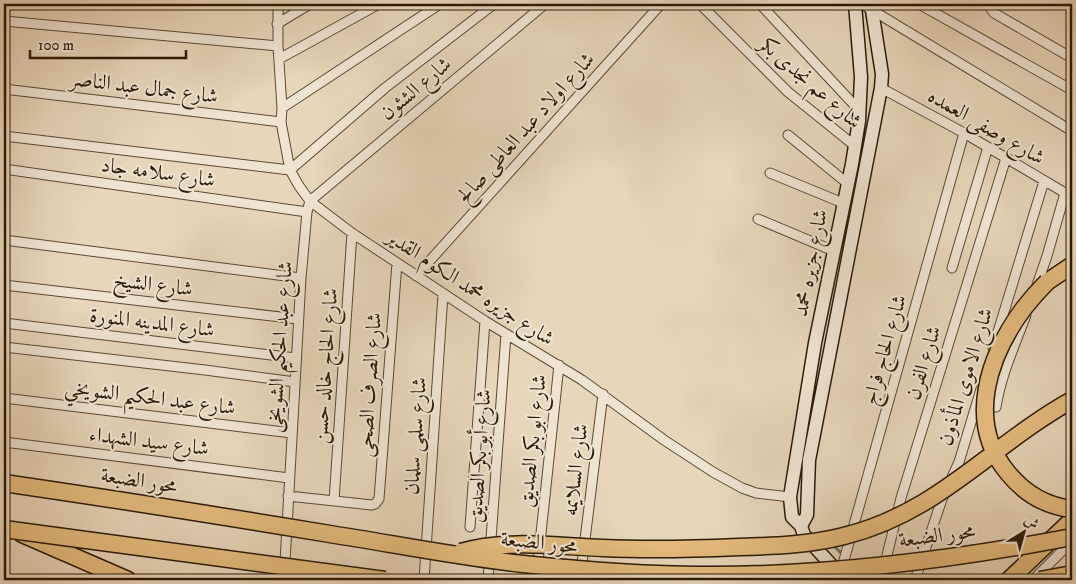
<svg xmlns="http://www.w3.org/2000/svg" width="1076" height="584" font-family="'IM FELL DW Pica',Amiri,serif">
	<rect width="100%" height="100%" fill="#e7d6ba"/>
	<filter id="stains"><feTurbulence type="fractalNoise" baseFrequency=".004" numOctaves="4"/><feColorMatrix values="0 0 0 0 .2 0 0 0 0 .09 0 0 0 0 .02 0 0 0 .5 -.17"/></filter>
	<radialGradient id="worn" r=".72"><stop offset=".6" stop-color="#630" stop-opacity="0"/><stop offset="1" stop-color="#630" stop-opacity=".3"/></radialGradient>
	<g fill="none" stroke-linecap="round" stroke-linejoin="round">
		<path stroke="#6c796c" stroke-width="3" d="M832,544L844,556
			M863,574L870,580"/>
		<g stroke="#5b4933" stroke-width="11">
			<path id="minor" d="M278,4V46L282,108L281,122L290,170L299,186L310,201L352,233L485,321L582,380L664,440L713,472L742,488L756,493L790,497
				M700,4L788,92L855,146
				M760,4L859,110
				M862,4L1072,131
				M919,4L1072,90
				M990,4L991,9L994,13L1072,58
				M4,21L278,46
				M277,24L310,4
				M279,59L379,4
				M881,88L964,133L1072,197
				M4,89L281,122
				M282,108L440,4
				M788,135L847,183
				M4,136L290,170L385,88L494,4
				M4,169L307,212
				M770,173L843,203
				M758,219L834,251
				M4,240L301,278
				M952,268L988,147
				M416,276L661,4
				M4,285L298,319
				M1036,288L1047,256L1065,193
				M4,323L296,358
				M4,347L205,370L295,382
				M993,348L1044,181
				M4,398L292,433
				M996,407C1001,375 1015,345 1026,315
				M4,442L289,478
				M288,496L372,505L375,504L379,499L397,263
				M334,501L352,233
				M470,527L485,321
				M841,571L964,133
				M1035,578L1072,541
				M284,580L301,278L307,212L310,201L545,4
				M424,580L443,294
				M488,580L506,334
				M536,580L559,365
				M580,580L603,394
				M881,580L901,498L1006,158
				M915,580L942,499L959,462L981,389"/>
		</g>
		<g stroke="#2c1a06" stroke-width="15">
			<path id="secondary" d="M801,526L807,515L809,460L881,88L882,74L871,4
				M845,580L804,535L801,526L792,517L790,497L815,343L852,164L859,121L861,77L855,4"/>
		</g>
		<g stroke="#2c1a06" stroke-width="19">
			<path id="motorway" d="M1047,282L1072,265
				M22,534L128,580
				M1009,580L1072,520"/>
		</g>
		<use href="#minor" stroke="#efe4d2" stroke-width="9"/>
		<use href="#secondary" stroke="#efe4d2" stroke-width="12"/>
		<use href="#motorway" stroke="#e4bb7d" stroke-width="16"/>
		<g stroke="#2c1a06" stroke-width="19" stroke-linecap="butt">
			<path id="motorway-bridge" d="M1047,282C1039,290 1031,299 1024,308C989,355 965,422 1008,473C1025,494 1045,506 1072,509
				M4,483C113,499 221,516 330,534C394,544 458,557 523,564C582,570 642,575 701,575C825,576 951,560 1072,537
				M4,529L385,580
				M461,552C507,539 555,546 603,548C648,550 693,549 739,547C774,546 809,545 844,536C938,513 991,445 1072,400
				M1040,580L1072,574"/>
		</g>
		<use href="#motorway-bridge" stroke="#e4bb7d" stroke-width="16"/>
	</g>
	<g text-anchor="middle" dominant-baseline="central" stroke-width="4" stroke-linejoin="round" paint-order="stroke">
		<g font-size="21" fill="#2c1a06" stroke="#efe4d2">
			<text transform="translate(810 83) rotate(41)">شارع عم نجدى بكر</text>
			<text transform="translate(144 88) rotate(7)">شارع جمال عبد الناصر</text>
			<text transform="translate(416 89) rotate(-40)">شارع الشئون</text>
			<text transform="translate(986 127) rotate(30)">شارع وصفى العمده</text>
			<text transform="translate(526 128) rotate(-48)">شارع اولاد عبد العاطى صالح</text>
			<text transform="translate(158 173) rotate(8)">شارع سلامه جاد</text>
			<text transform="translate(811 263) rotate(-79)">شارع جزيره محمد</text>
			<text transform="translate(153 285) rotate(7)">شارع الشيخ</text>
			<text transform="translate(470 288) rotate(33)">شارع جزيره محمد الكوم القدير</text>
			<text transform="translate(152 323) rotate(7)">شارع المدينه المنورة</text>
			<text transform="translate(280 347) rotate(-86)">شارع عبد الحكيم الشويخى</text>
			<text transform="translate(885 350) rotate(-74)">شارع الحاج فراج</text>
			<text transform="translate(924 363) rotate(-73)">شارع الفرن</text>
			<text transform="translate(326 366) rotate(-86)">شارع الحاج خالد حسن</text>
			<text transform="translate(966 377) rotate(-73)">شارع الاموى المأذون</text>
			<text transform="translate(370 385) rotate(-86)">شارع الصرف الصحى</text>
			<text transform="translate(150 398) rotate(7)">شارع عبد الحكيم الشويخي</text>
			<text transform="translate(416 436) rotate(-86)">شارع سلمى سلمان</text>
			<text transform="translate(533 441) rotate(-84)">شارع ابو بكر الصديق</text>
			<text transform="translate(149 442) rotate(7)">شارع سيد الشهداء</text>
			<text transform="translate(480 456) rotate(-86)">شارع أبو بكر الصديق</text>
			<text transform="translate(576 470) rotate(-83)">شارع السلايمه</text>
			<text transform="translate(139 481) rotate(9)">محور الضبعة</text>
			<text transform="translate(937 536) rotate(-7)">محور الضبعة</text>
			<text transform="translate(539 543) rotate(6)">محور الضبعة</text>
		</g>
	</g>
	<rect width="1076" height="584" fill="none" stroke="#e7d6ba" stroke-width="20"/>
	<rect x="5" y="5" width="1066" height="574" fill="none" stroke="#2c1a06" stroke-width="2.5"/>
	<rect x="10" y="10" width="1056" height="564" fill="none" stroke="#2c1a06"/>
	<g transform="translate(1024 532) rotate(37)" stroke="#efe4d2" stroke-width="4" paint-order="stroke">
	<path d="M0-4L9 19L0 12L-9 19Z" fill="#2c1a06"/>
	<text y="-8" font-size="14" font-weight="bold" text-anchor="middle" fill="#2c1a06">ش</text>
	</g>
	<path d="M30 50v8h156v-8" fill="none" stroke="#2c1a06" stroke-width="2.5"/>
	<text x="38" y="50" font-size="15" fill="#2c1a06" stroke="#efe4d2" stroke-width="4" paint-order="stroke">100 m</text>
	<rect width="100%" height="100%" filter="url(#stains)"/>
	<rect width="100%" height="100%" fill="url(#worn)"/>
</svg>
